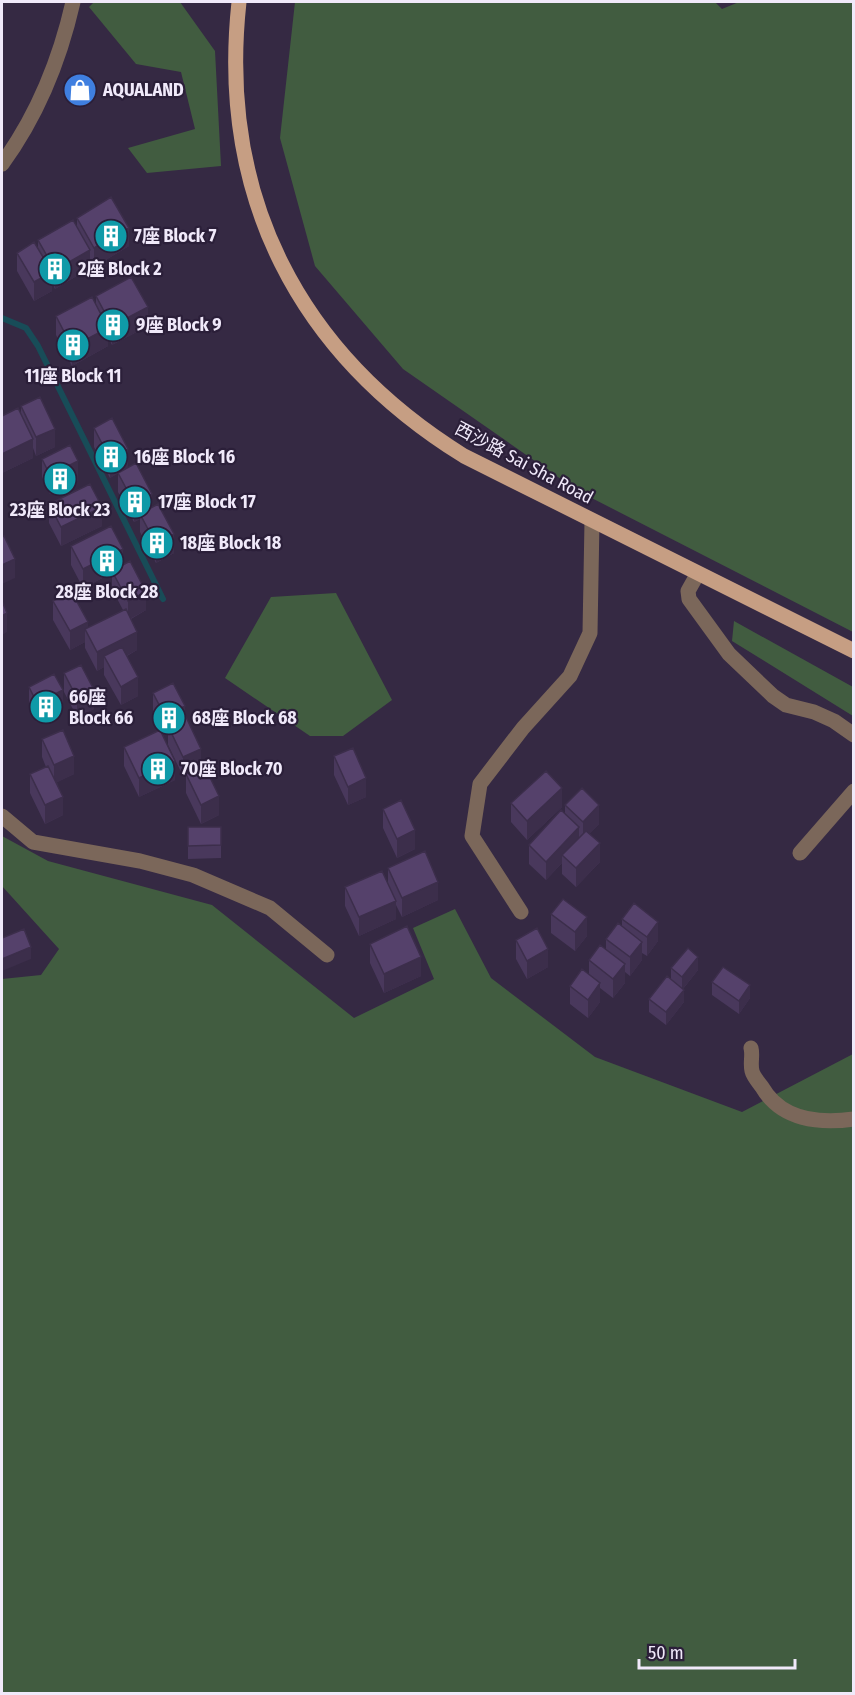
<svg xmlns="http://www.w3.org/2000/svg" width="855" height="1695" font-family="'Fira Sans Condensed','Noto Sans TC',sans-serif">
	<rect width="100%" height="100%" fill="#352943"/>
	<path fill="#415c40" d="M94,2H180L215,51L221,166L147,173L128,148L195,129L181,72L136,64L89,7Z
		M295,2H715L722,9L739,2H853V632L578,491L403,369L315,266L280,138Z
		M336,593L392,700L343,736H310L225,678L271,597Z
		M734,621L853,687V716L732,641Z
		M2,836L48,861L212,905L354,1018L434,979L413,928L455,909L491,978L595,1057L742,1112L853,1054V1693H2V979L41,975L59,949L2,886Z"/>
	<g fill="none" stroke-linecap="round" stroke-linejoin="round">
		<path stroke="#184c58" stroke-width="6" d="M2,318L26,328L38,346L163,599"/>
		<path stroke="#7b675a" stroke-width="15" d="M2,164C37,116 60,59 73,2
			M697,575L688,591L689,599L729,654L773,696L786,705L814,712L834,721L854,735
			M2,816L33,842L140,861L193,875L270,908L327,955
			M800,853L854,791
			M521,912L472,836L480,784L523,728L570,676L590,633L592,521
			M751,1048C753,1055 750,1063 752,1071C753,1076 759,1083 762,1087C781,1120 819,1124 854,1119"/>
		<path stroke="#c69e83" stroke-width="15" d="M239,2C218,196 298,353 464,456L854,651"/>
	</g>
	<path fill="#49385c" d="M77,218L129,246L94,267L90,260V268L55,289L52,282V291L34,301L17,271V253L38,249V240L77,226Z
		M96,296L148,326L112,345L108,337V346L72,366L56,335V316L96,304Z
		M21,406L55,447L36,456L33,448V458L2,473V416H21Z
		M94,428L128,467L152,507L174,553L156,563L140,532V519L134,522L118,492V473L110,478L94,447Z
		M42,459L78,480L50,494L42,477Z
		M49,504L102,526L61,546L49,523Z
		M71,546L123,565L146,610L131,619L137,650L127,656L138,696L121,705L104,675V667L97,671L85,648V642L70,650L53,620V601L88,628L123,610L112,589V573L83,588L71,565Z
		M64,673L94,709L77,717L64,692Z
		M29,687L63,709L37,722L29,705Z
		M153,693L185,718L219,815L201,824L186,793V775L183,776L168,745V733L165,735L153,712Z
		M42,739L74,774L57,782L63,815L45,824L30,793V774L46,767L42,757Z
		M124,747L175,780L139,797L124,766Z
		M334,756L366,797L348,805L334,775Z
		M511,803L562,807L527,840L511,822Z
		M565,805L599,824L589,834L600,862L576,887L562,874V863L546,880L529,864V845L565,814Z
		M383,809L415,849L397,858L383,828Z
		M188,827H221V858L188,859Z
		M388,868L438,900L402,917L396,905V919L359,936L345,906V887L388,883Z
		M551,914L587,936L575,951L551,933Z
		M622,919L658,941L647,956L642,953V960L630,976L625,972V983L613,998L600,988V1002L588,1018L570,1004V986L589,974V960L606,950V939L622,927Z
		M516,940L548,967L527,979L516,959Z
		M370,944L421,976L384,993L370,963Z
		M671,968L698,970L683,989L684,1002L666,1025L649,1012V999L671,980Z
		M712,982L750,998L739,1014L712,995Z"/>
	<path fill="#3c2e4b" d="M129,228V246L94,267V248Z
		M90,250V268L55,289V270Z
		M52,272V291L34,301V282Z
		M148,307V326L112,345V326Z
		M108,328V346L72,366V347Z
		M55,429V447L36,456V437Z
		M33,439V458L2,473V454Z
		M128,449V468L110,478V459Z
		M78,461V480L50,494V475Z
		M152,494V512L140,514V519L134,522V503Z
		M102,507V526L61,546V527Z
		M174,534V553L156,563V544Z
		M123,549V568L112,571V573L83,588V569Z
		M15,559V578L2,584V565Z
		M146,592V610L128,620V601Z
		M7,613V632L2,635V616Z
		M88,622V634L85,629V642L70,650V631Z
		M137,632V650L109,665L104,656V667L97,671V652Z
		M138,677V696L121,705V687Z
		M63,690V709L37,722V703Z
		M94,690V709L77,717V698Z
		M185,706V724L168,726V733L165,735V716Z
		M201,749V768L183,776V757Z
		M74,756V774L54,784V765Z
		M175,761V780L139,797V778Z
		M366,778V797L348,805V787Z
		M562,788V807L527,840V821Z
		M219,796V815L201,824V805Z
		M63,797V815L45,824V805Z
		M599,805V824L583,841V822Z
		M579,827V846L562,855V863L546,880V862Z
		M415,830V849L397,858V839Z
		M600,843V862L576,887V868Z
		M438,882V900L402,917V898Z
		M396,901V919L359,936V917Z
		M587,917V936L575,951V932Z
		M658,922V941L647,956V937Z
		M642,942V960L630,976V957Z
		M31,947V959L2,971V959Z
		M548,949V967L527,979V961Z
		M421,957V976L384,993V974Z
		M698,957V970L682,990V977Z
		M625,964V983L613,998V979Z
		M600,983V1002L588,1018V1000Z
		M750,985V998L739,1014V1001Z
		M684,990V1002L666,1025V1012Z"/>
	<path fill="#55416b" stroke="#3c2e4b" stroke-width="1.5" d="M111,197L129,228L94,248L77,218Z
		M73,220L90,250L55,270L38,240Z
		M34,242L52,272L34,282L17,253Z
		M131,277L148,307L112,326L96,296Z
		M92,297L108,328L72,347L56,316Z
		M40,397L55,429L36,437L21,406Z
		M18,408L33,439L2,454V416Z
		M112,418L128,449L110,459L94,428Z
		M70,445L78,461L50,475L42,459Z
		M136,463L152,494L134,503L118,473Z
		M90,484L102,507L61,527L49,504Z
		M158,504L174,534L156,544L140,514Z
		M111,526L123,549L83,569L71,546Z
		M4,536L15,559L2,565V537Z
		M130,561L146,592L128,601L112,571Z
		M71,591L88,622L70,631L53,601Z
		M2,601L7,613L2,616Z
		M126,609L137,632L97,652L85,629Z
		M122,647L138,677L121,687L104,656Z
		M81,665L94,690L77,698L64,673Z
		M54,674L63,690L37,703L29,687Z
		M173,683L185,706L165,716L153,693Z
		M186,717L201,749L183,757L168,726Z
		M63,730L74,756L54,765L42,739Z
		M160,730L175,761L139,778L124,747Z
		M353,748L366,778L348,787L334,756Z
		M204,765L219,796L201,805L186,774Z
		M48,766L63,797L45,805L30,774Z
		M546,771L562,788L527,821L511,803Z
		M582,788L599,805L583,822L565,805Z
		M401,800L415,830L397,839L383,809Z
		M561,810L579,827L546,862L529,845Z
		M188,827H221V845L188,846Z
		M586,831L600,843L576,868L562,855Z
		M425,851L438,882L402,898L388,868Z
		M382,871L396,901L359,917L345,887Z
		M563,899L587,917L575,932L551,914Z
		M634,903L658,922L647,937L622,919Z
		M618,923L642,942L630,957L606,939Z
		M407,926L421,957L384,974L370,944Z
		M537,928L548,949L527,961L516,940Z
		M24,929L31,947L2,959V938Z
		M600,945L625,964L613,979L589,960Z
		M688,948L698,957L682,977L671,968Z
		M723,967L750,985L739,1001L712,982Z
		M582,969L600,983L588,1000L570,986Z
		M667,976L684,990L666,1012L649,999Z"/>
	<defs>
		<g id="shop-disc" transform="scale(1.725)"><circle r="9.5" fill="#3f7fe0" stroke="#2b1f39"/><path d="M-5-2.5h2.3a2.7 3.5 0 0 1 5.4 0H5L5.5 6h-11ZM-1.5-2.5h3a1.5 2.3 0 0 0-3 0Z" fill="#fff"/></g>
		<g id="building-disc" transform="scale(1.725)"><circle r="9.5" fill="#0f9aa8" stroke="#2b1f39"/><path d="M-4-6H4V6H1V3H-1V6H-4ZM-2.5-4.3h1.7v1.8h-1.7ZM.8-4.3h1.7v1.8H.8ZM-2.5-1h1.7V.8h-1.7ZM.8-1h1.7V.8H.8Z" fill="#fff"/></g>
	</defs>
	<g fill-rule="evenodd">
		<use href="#shop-disc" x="80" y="90"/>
		<use href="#building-disc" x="111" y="236"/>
		<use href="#building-disc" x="55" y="269"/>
		<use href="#building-disc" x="113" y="325"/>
		<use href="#building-disc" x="73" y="345"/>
		<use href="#building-disc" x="111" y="457"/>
		<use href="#building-disc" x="60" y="479"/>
		<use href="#building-disc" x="135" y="502"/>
		<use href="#building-disc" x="157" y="543"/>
		<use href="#building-disc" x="107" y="561"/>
		<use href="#building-disc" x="46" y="707"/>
		<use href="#building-disc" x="169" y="718"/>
		<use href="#building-disc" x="158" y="769"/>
	</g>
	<g text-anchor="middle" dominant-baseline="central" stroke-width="4.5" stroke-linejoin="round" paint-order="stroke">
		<g font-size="18" font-weight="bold" fill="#f0e9fa" stroke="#2b1f39" text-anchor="start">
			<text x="103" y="90">AQUALAND</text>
			<text x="134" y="236">7座 Block 7</text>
			<text x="78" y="269">2座 Block 2</text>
			<text x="136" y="325">9座 Block 9</text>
			<text x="73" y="376" text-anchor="middle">11座 Block 11</text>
			<text x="134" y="457">16座 Block 16</text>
			<text x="158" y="502">17座 Block 17</text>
			<text x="60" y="510" text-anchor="middle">23座 Block 23</text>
			<text x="180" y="543">18座 Block 18</text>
			<text x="107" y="592" text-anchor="middle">28座 Block 28</text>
			<text x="69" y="697">66座<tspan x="69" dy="21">Block 66</tspan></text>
			<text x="192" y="718">68座 Block 68</text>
			<text x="181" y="769">70座 Block 70</text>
		</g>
		<g font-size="18" fill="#f0e9fa" stroke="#2b1f39">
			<text transform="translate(524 463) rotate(28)">西沙路 Sai Sha Road</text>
		</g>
	</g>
	<rect width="855" height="1695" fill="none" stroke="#f0e9fa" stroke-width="6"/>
	<path d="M639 1659v9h156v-9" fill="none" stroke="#f0e9fa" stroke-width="3"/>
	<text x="648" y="1659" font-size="18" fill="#f0e9fa" stroke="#2b1f39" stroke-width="4.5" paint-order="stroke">50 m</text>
</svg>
